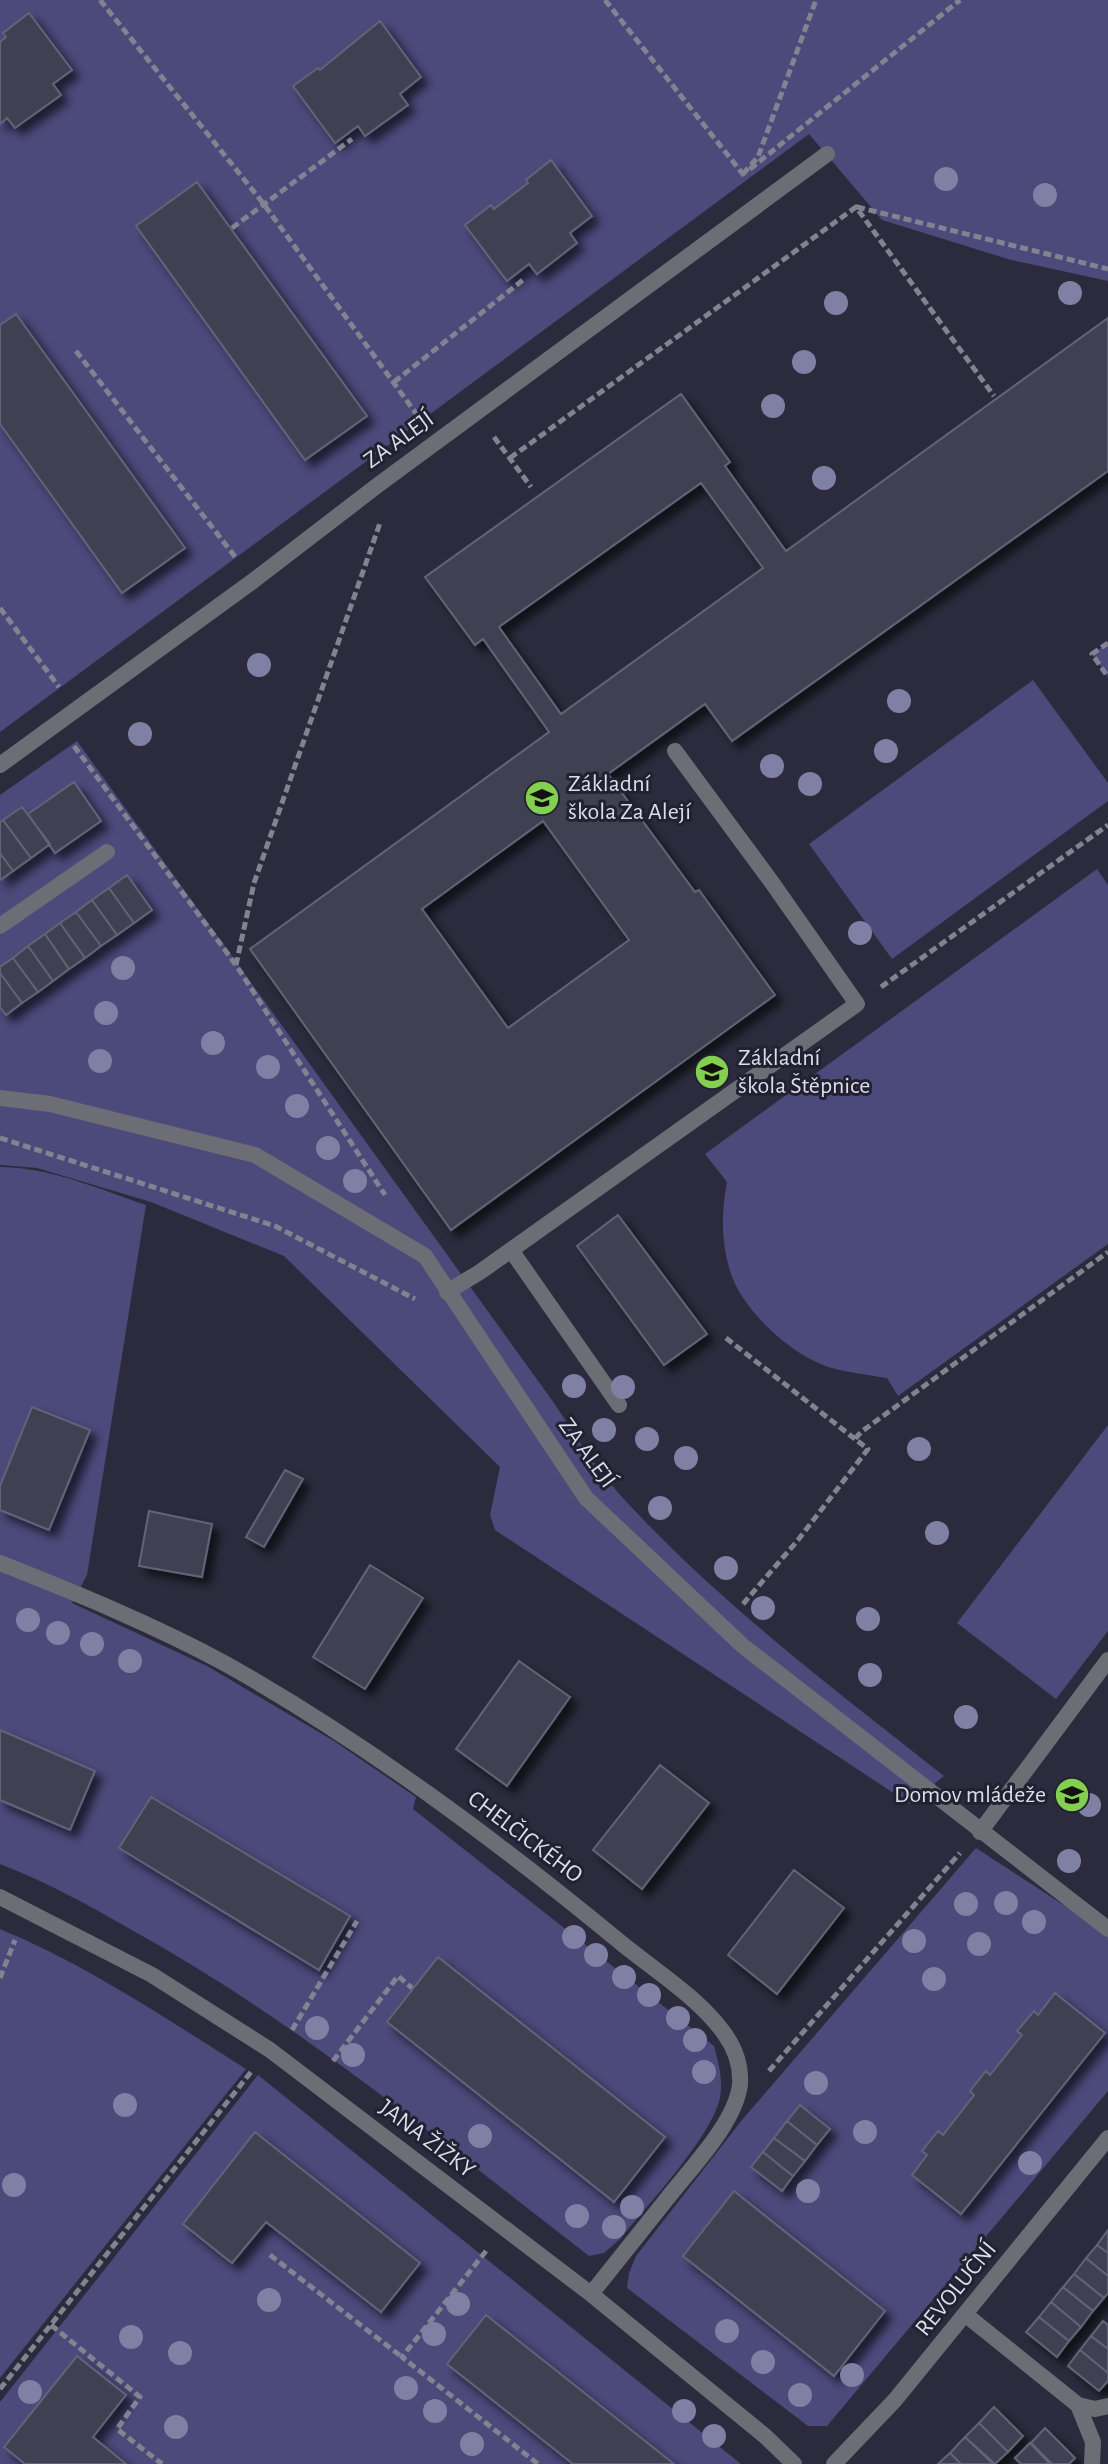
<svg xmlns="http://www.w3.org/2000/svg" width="1108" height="2464" font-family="'Alegreya Sans',sans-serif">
	<defs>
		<filter id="shadow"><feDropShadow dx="7" dy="7" stdDeviation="4" flood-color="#0009"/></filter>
	</defs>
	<rect width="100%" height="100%" fill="#2b2b3d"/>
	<path fill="#4c497b" d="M0,0H1108V281L1011,260L882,220L809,134L0,732Z
		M1108,643V677L1092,654Z
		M1033,680L1108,783V801L892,959L809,844Z
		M77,741L554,1403C575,1435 596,1468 622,1497C718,1602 832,1687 944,1776L910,1804L495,1530L490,1515L500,1467L284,1256L151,1202L37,1168L0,1165V795Z
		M1097,869L1108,885V1244L898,1396L887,1378C869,1375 850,1373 832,1368C793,1357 744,1312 731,1274C721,1243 721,1214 727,1182L705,1154Z
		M0,1167C49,1167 99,1189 146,1205L87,1575L72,1603L207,1666L334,1741L416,1797L413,1809L714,2046C719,2064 724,2083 719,2102C706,2143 649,2203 620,2239L604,2253L589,2256C440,2141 295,2020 130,1929C88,1905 45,1881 0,1864Z
		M1108,1425V1631L1056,1699L957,1623Z
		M976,1848L1108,1934V2091L827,2426H808L627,2288L629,2273L636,2256L742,2120Z
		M0,1929C87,1965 167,2019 246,2069L0,2378Z
		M258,2075L741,2464H0V2402Z"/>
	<path fill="#414153" stroke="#636377" stroke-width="2" fill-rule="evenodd" filter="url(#shadow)" d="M29,13L72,70L53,84L61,95L15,128L7,118L0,124V42L6,37L3,33Z
		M380,21L421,77L400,94L408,105L365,136L358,126L335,143L293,86L318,68L320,70Z
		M551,160L592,216L570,233L577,243L537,274L529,264L507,281L465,225L491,205L494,209L528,183L526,180Z
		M197,182L367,416L305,460L136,226Z
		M16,314L185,548L122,593L0,424V325Z
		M1108,318V471L732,741L705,704L608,774L695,892L699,890L775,995L451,1230L250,949L549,732L483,639L475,645L425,577L681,394L730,462L725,466L786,551ZM701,483L763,568L561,714L499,627ZM543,821L629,940L508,1028L422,909Z
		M74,782L101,821L55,853L28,814Z
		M22,807L50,844L31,858L3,820Z
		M3,820L31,858L13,871L0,853V822Z
		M0,853L13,871L0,880Z
		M127,875L152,910L134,923L109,888Z
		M109,888L134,923L117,935L92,900Z
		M92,900L117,935L101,946L76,912Z
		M76,912L101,946L85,958L60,923Z
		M60,923L85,958L69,969L45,934Z
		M45,934L69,969L53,981L28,946Z
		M28,946L53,981L38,992L13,958Z
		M13,958L38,992L22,1003L0,973V967Z
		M0,973L22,1003L6,1015L0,1007Z
		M618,1215L707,1334L664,1365L577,1246Z
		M32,1407L90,1430L49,1530L0,1510V1486Z
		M285,1470L303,1479L264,1547L246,1537Z
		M149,1511L212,1524L202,1577L139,1566Z
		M370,1565L423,1598L365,1689L313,1657Z
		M519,1661L570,1697L507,1786L456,1749Z
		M0,1730L95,1771L70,1830L0,1800Z
		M660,1765L709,1803L642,1889L593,1850Z
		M151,1797L350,1916L319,1970L119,1848Z
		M794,1870L844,1908L777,1994L728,1955Z
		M438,1957L665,2137L614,2202L387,2022Z
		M1055,1993L1105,2033L961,2214L912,2175L927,2155L922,2151L938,2131L943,2135L974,2095L970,2091L986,2071L990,2075L1022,2035L1017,2031L1034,2011L1038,2015Z
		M800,2105L830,2129L817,2145L787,2121Z
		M787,2121L817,2145L805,2161L774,2138Z
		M255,2132L420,2263L381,2312L266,2222L232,2263L183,2224Z
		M774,2138L805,2161L793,2176L763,2152Z
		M763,2152L793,2176L782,2191L751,2167Z
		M734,2191L885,2311L834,2376L683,2256Z
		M1108,2230V2253L1097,2245Z
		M1097,2245L1108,2253V2276L1086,2258Z
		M1086,2258L1108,2276V2293L1104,2298L1074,2274Z
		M1074,2274L1104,2298L1093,2311L1063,2287Z
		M1063,2287L1093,2311L1081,2327L1051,2302Z
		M1051,2302L1081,2327L1069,2341L1039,2317Z
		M486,2315L674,2464H573L447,2364Z
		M1039,2317L1069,2341L1057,2357L1026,2332Z
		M1103,2321L1108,2325V2349L1091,2336Z
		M1091,2336L1108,2349V2373L1080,2350Z
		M1080,2350L1108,2373V2381L1099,2391L1068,2366Z
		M77,2356L126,2395L93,2437L126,2464H25L4,2447Z
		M994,2407L1023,2436L1008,2452L979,2423Z
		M979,2423L1008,2452L995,2464L965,2437Z
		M1045,2428L1075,2458L1069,2464H1052L1031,2443Z
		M965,2437L993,2464H961L950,2453Z
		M1030,2443L1050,2464H1021L1015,2458Z
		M950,2453L961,2464H938Z"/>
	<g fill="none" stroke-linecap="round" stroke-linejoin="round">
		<path stroke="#828291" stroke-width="5" stroke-dasharray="8 4" stroke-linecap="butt" d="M100,0L263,203L420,419
			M605,0L746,178
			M750,169L960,0
			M743,174L758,157L816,0
			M857,207L1108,269
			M232,228L352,139
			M76,351L236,558
			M394,382L523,280
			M494,437L531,487
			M510,458L856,207L994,396
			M0,608L59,687
			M1108,643L1092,654L1108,677
			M74,746L236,965L385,1195
			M236,965L254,883L380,523
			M881,987L1108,825
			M0,1138L275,1226L415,1299
			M726,1338L855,1439
			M743,1604L798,1540L868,1449L855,1439L861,1432L1108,1252
			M0,1978L15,1940
			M292,2030L357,1921
			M333,2061L398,1976L412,1988
			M769,2071L960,1853
			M486,2251L402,2357L538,2464
			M270,2255L402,2357
			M51,2325L140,2397L117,2429L162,2464
			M0,2389L251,2072"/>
		<path stroke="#6d6d76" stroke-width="16" d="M0,926L107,852
			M511,1250L619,1405
			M447,1292L480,1272L857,1004L773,884L675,751
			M980,1832L1108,1660
			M966,2315L1078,2405
			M1092,2464L1093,2442L1078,2405L1095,2409L1108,2406"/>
		<path stroke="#6d6d76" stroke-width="16" d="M0,765L253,581L378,485L827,154
			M0,1098L50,1104L255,1155L425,1256L586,1498L743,1646L1108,1929
			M0,1563C76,1593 154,1625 226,1664C366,1743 496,1840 620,1942C654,1970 698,1997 724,2033C735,2048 741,2066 740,2084C736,2123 689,2170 666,2200C641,2231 616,2263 591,2294
			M0,1897L152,1975L270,2050L591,2294L765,2436L794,2464
			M834,2464L895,2400L1108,2138"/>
	</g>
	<g fill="#8080a5">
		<circle cx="946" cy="179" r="12"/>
		<circle cx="1045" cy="195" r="12"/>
		<circle cx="1070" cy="293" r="12"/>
		<circle cx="836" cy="303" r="12"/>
		<circle cx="804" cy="362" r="12"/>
		<circle cx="773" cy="406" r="12"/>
		<circle cx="824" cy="478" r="12"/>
		<circle cx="259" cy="665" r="12"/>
		<circle cx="899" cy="701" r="12"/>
		<circle cx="140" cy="734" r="12"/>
		<circle cx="886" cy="751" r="12"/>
		<circle cx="772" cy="766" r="12"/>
		<circle cx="810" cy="784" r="12"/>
		<circle cx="860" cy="933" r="12"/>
		<circle cx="123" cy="968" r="12"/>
		<circle cx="106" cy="1013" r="12"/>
		<circle cx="213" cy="1043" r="12"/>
		<circle cx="100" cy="1061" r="12"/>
		<circle cx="268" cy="1067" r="12"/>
		<circle cx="297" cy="1106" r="12"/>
		<circle cx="328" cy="1148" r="12"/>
		<circle cx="355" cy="1181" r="12"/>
		<circle cx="574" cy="1386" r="12"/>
		<circle cx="623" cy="1387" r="12"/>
		<circle cx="604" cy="1430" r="12"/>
		<circle cx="647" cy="1439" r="12"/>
		<circle cx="919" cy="1449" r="12"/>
		<circle cx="686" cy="1458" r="12"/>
		<circle cx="660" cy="1508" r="12"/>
		<circle cx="937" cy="1533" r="12"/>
		<circle cx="726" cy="1568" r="12"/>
		<circle cx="763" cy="1608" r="12"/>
		<circle cx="868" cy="1619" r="12"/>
		<circle cx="28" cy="1620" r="12"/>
		<circle cx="58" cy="1633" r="12"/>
		<circle cx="92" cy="1644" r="12"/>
		<circle cx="130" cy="1661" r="12"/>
		<circle cx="870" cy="1675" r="12"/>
		<circle cx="966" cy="1717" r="12"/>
		<circle cx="1089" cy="1805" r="12"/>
		<circle cx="1069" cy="1861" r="12"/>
		<circle cx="1006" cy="1903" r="12"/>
		<circle cx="966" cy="1904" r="12"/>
		<circle cx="1034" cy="1922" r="12"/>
		<circle cx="574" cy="1937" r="12"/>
		<circle cx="914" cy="1941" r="12"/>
		<circle cx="979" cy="1944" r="12"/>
		<circle cx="596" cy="1955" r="12"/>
		<circle cx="624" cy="1977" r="12"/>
		<circle cx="934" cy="1979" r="12"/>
		<circle cx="649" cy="1995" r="12"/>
		<circle cx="678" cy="2018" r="12"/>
		<circle cx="317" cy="2028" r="12"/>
		<circle cx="695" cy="2040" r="12"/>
		<circle cx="353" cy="2055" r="12"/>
		<circle cx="704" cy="2072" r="12"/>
		<circle cx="816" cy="2083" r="12"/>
		<circle cx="125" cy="2105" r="12"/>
		<circle cx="865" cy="2132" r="12"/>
		<circle cx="480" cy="2136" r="12"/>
		<circle cx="1030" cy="2163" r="12"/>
		<circle cx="14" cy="2185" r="12"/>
		<circle cx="808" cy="2191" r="12"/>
		<circle cx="632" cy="2207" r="12"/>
		<circle cx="577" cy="2216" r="12"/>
		<circle cx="614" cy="2227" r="12"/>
		<circle cx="269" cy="2300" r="12"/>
		<circle cx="458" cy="2304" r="12"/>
		<circle cx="727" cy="2331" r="12"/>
		<circle cx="434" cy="2334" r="12"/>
		<circle cx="131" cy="2337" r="12"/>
		<circle cx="180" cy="2353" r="12"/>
		<circle cx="763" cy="2362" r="12"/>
		<circle cx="852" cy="2375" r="12"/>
		<circle cx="406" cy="2388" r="12"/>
		<circle cx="30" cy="2392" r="12"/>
		<circle cx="800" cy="2395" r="12"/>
		<circle cx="435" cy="2411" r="12"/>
		<circle cx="684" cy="2411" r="12"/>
		<circle cx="176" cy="2427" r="12"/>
		<circle cx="714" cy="2436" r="12"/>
		<circle cx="472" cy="2444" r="12"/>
	</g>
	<defs>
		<g id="school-disc" transform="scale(1.8)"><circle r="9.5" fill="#83d04f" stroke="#222132"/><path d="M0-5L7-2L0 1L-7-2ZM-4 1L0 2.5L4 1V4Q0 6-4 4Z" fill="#111"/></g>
	</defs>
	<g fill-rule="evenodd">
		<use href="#school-disc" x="542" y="798"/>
		<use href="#school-disc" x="712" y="1072"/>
		<use href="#school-disc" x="1072" y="1795"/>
	</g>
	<g text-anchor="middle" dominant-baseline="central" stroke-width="6" stroke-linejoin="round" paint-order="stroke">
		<g font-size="24" fill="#dddde9" stroke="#222132">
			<text transform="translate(399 440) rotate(-36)">ZA ALEJÍ</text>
			<text transform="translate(587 1453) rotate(54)">ZA ALEJÍ</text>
			<text transform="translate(525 1837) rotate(37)">CHELČICKÉHO</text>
			<text transform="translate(427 2139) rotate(37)">JANA ŽIŽKY</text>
			<text transform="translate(956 2289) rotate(-51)">REVOLUČNÍ</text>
		</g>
		<g font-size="24" fill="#dddde9" stroke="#222132" text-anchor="start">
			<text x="568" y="784">Základní<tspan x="568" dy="28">škola Za Alejí</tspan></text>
			<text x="738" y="1058">Základní<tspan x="738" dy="28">škola Štěpnice</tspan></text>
			<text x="1046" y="1795" text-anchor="end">Domov mládeže</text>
		</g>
	</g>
</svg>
